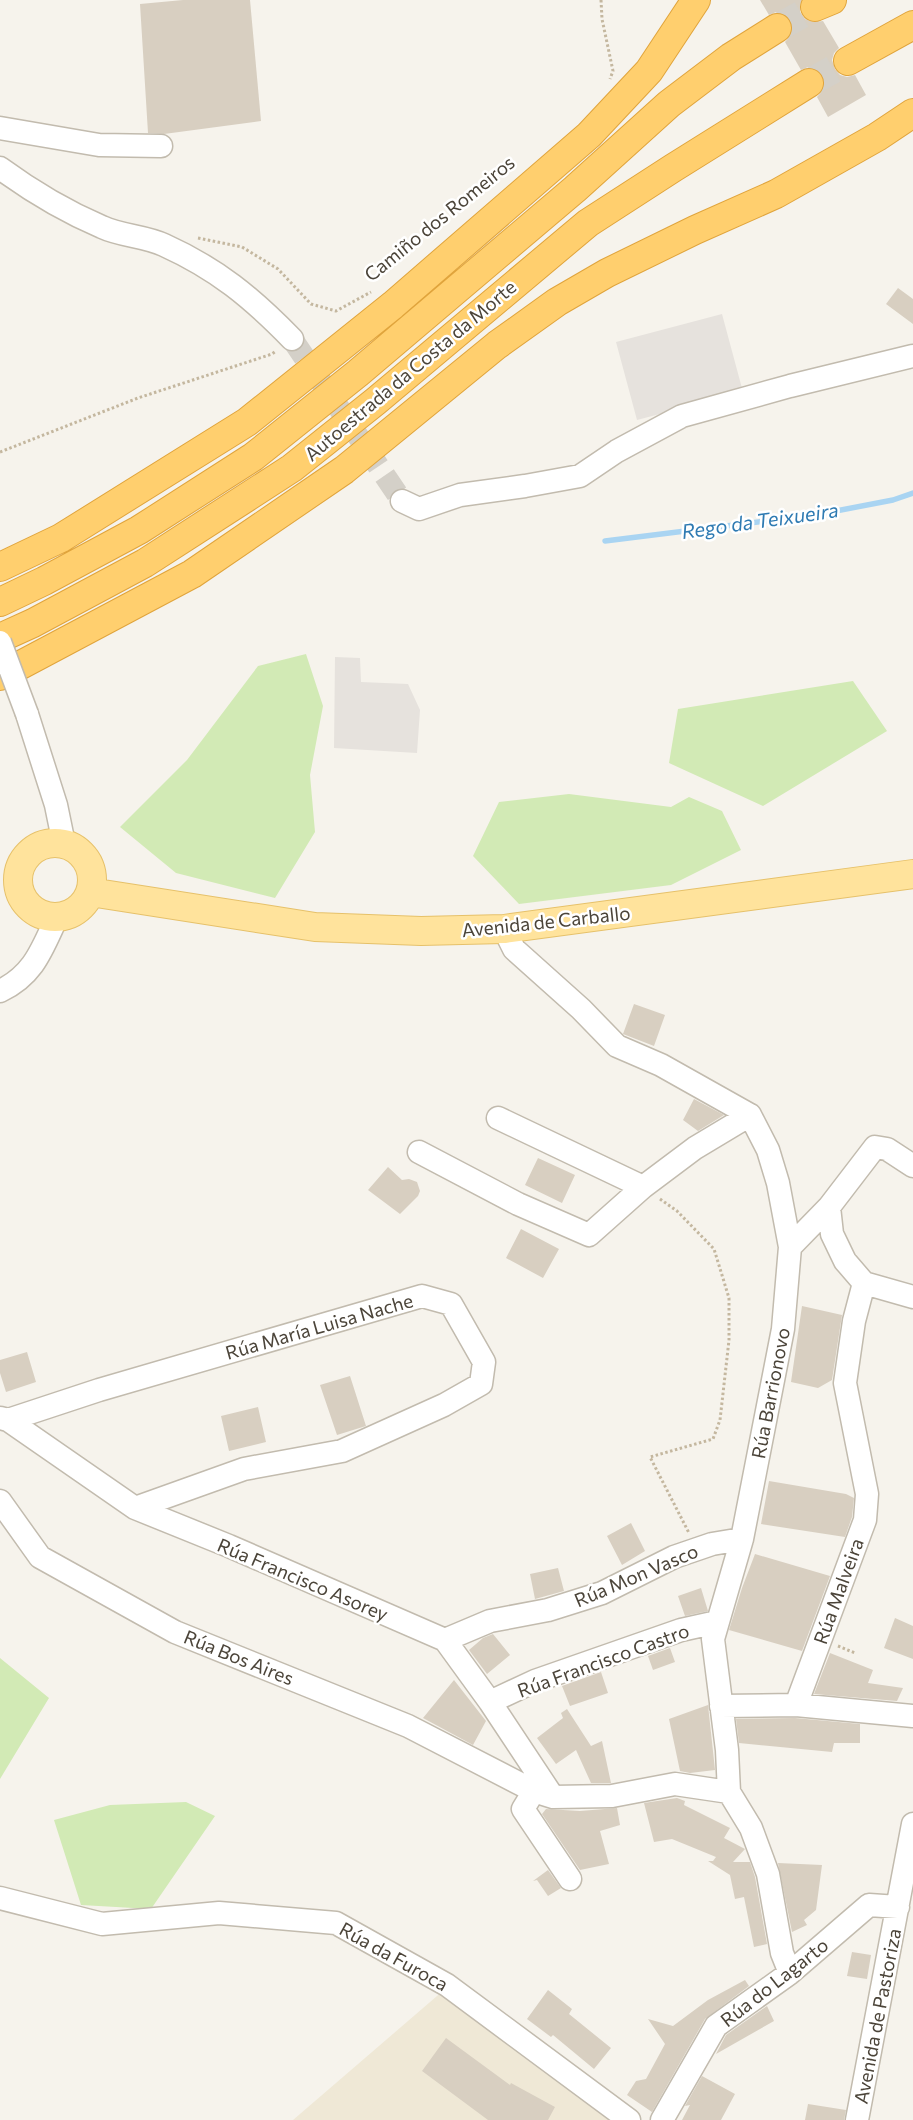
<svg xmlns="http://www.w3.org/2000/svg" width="913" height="2120" font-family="Commissioner,sans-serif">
	<rect width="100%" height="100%" fill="#f6f3ec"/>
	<path fill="#e6e2dd" d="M722,314L743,392L637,420L616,342Z
		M335,657L360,658L361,682L408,684L420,710L417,753L334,748Z"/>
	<path fill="#efe8d6" d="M444,1990L585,2095L609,2120H293Z"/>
	<path fill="#d2eab5" d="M306,654L323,706L310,775L315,832L275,898L176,873L120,827L187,760L258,666Z
		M853,681L887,731L763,806L669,763L678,709Z
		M569,794L671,807L689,797L722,811L741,850L671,885L519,904L473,856L499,802Z
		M0,1658L49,1698L0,1779Z
		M186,1802L215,1816L151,1909L81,1905L54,1820L110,1805Z"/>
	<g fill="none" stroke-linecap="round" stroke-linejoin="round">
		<path stroke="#a9d4f2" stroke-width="5.5" d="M605,541L815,515L893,500L913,493"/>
	</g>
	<path fill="#d8cfc1" d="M183,0H250L261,121L164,134L148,133L140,4Z
		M760,0H802L800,5V12L805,19L813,22L823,21L839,48L834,53L832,60L835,69L840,75L847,77L855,75L866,95L828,117L817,97L823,90L825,82L822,75L816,69L808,67L801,70L785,42L791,35L793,27L790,20L784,14L776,12L769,15Z
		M898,288L913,299V324L886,304Z
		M634,1004L665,1015L654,1046L623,1034Z
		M694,1099L724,1115L698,1131L683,1120Z
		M538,1158L575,1175L562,1203L525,1185Z
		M388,1167L402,1180L409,1179L417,1182L420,1191L418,1196L400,1214L368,1190Z
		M521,1229L559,1249L543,1278L506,1258Z
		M802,1306L842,1315L832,1380L818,1388L791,1382Z
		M27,1352L36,1382L6,1392L0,1373V1360Z
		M350,1376L366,1426L337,1435L320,1385Z
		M258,1407L266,1442L229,1451L221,1416Z
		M769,1481L846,1494L854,1498L852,1517L845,1537L761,1524Z
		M631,1523L645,1551L622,1565L607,1536Z
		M755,1554L830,1576L802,1651L729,1630L742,1588Z
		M558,1568L564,1591L535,1599L530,1574Z
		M701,1588L708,1611L685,1616L678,1596Z
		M895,1618L913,1626V1659L884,1648Z
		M493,1634L510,1655L487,1674L469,1650L483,1638Z
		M670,1648L675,1662L653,1670L648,1656Z
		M830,1653L873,1670L868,1683L903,1688L897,1701L814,1694Z
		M601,1672L608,1693L570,1706L562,1686Z
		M454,1680L486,1721L473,1745L423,1718Z
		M708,1705L715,1770L690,1773L680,1771L669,1719Z
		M567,1709L591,1746L602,1741L611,1783H591L576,1750L556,1764L537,1738L563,1718L561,1713Z
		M795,1718L860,1724V1743H834L832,1752L739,1743L736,1719Z
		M677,1798L685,1801L684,1805L730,1828L724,1838L745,1849L733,1862H750L755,1877L767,1944L754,1947L744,1897L735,1899L730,1875L708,1861H713L716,1857L672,1839L654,1842L644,1803Z
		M617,1808L620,1825L600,1831L609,1864L580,1870L542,1814L546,1809L580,1811Z
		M778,1863L822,1865L816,1910L804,1920L807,1925L792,1932Z
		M548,1870L561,1888L548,1896L537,1880L533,1881Z
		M852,1952L871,1955L867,1979L847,1976Z
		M745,1980L749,1986L705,2019L652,2112L627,2095L636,2081L646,2079L665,2044L648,2019L673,2026L708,2000Z
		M548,1990L572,2009L569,2014L611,2048L594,2069L553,2035L551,2037L527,2019Z
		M767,2006L774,2021L716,2054L726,2035Z
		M446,2038L510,2085L511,2083L555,2107L548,2120H488L422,2071Z
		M702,2076L735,2094L721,2120H682L690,2105L685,2106Z
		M808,2104L846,2110L844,2120H805Z"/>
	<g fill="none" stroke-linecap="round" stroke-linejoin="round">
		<path stroke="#d4d0c8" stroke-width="22" stroke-dasharray="22 11" stroke-linecap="butt" d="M292,339L402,501"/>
		<path stroke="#d4d0c8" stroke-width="28" stroke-dasharray="28 14" stroke-linecap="butt" d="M777,28L815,7
			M809,83L848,61"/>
		<g stroke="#c2bbae" stroke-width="25">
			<path id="minor" d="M0,128L99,145L161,146
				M0,168C30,190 67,212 102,227C121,236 145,236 164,245C217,269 251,297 292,339
				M402,501L419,509L460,495L525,486L580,476L617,451L682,416L790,386L913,356
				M27,714L56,805L64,844
				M504,929L514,949L581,1009L617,1046L661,1065L750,1115L768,1150L778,1183L790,1247L783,1329L742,1539L713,1639L727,1750L729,1792L751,1828L768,1874L782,1953L790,1973
				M0,991C34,975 42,949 57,917
				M498,1118L643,1187
				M419,1152L518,1204L589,1235L643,1187L695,1148L750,1115
				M829,1207L832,1234L845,1261L864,1283L913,1297
				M790,1247L829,1207L875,1147L887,1149L913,1166
				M0,1418L8,1420L135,1508L229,1546L445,1640L490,1702L553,1797
				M8,1420L99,1390L422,1296L451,1304L484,1362L481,1384L444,1405L342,1451L244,1469L135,1508
				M0,1501L40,1557L175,1632L408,1726L534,1791L553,1797L612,1796L675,1784L729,1792
				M445,1640L490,1621L548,1610L602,1593L674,1557L712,1544L742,1539
				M490,1702L535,1681L681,1630L717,1622
				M796,1705L865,1520L867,1494L845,1383L854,1321L864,1283
				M721,1706L796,1705L913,1716
				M534,1791L523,1809L570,1879
				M0,1898L102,1924L219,1913L336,1923L447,1985L629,2120
				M662,2120L716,2026L790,1973L869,1905L898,1907
				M857,2120L913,1824"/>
		</g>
		<g stroke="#e6c16a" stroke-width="30">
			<path id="major" d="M18 880a37 37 0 1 1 74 0a37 37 0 1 1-74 0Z
				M90,892L315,927L421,931L504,929L913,874"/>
		</g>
		<g stroke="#e0a43c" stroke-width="30">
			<path id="highway" d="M815,7L832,0
				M848,61L913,25
				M0,567L61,538L247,422L393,305L589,135L649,71L696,0
				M0,602L44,581L139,530L253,457L358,373L575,189L669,104L731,57L777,28
				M0,638L33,623L145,563L292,468L376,401L588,223L673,168L809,83
				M0,676L192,574L344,470L497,345L557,302L607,273L695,230L776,194L877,137L913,113"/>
		</g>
		<path stroke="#c4b79f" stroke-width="3" stroke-dasharray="2.5 2.5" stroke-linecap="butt" d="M601,0L602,19L613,71L610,79
			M198,238L242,247L278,269L311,304L336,311L371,292
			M0,452L138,398L272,354L276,351
			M660,1199L677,1211L714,1249L729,1298V1340L720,1420L713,1439L650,1457L689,1533
			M838,1646L855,1653"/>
		<use href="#minor" stroke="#fff" stroke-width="22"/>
		<use href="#major" stroke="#ffe39c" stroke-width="28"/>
		<use href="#highway" stroke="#ffcf6e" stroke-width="28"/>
		<g stroke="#c2bbae" stroke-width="25" stroke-linecap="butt">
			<path id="minor-bridge" d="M0,642L27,714"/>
		</g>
		<use href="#minor-bridge" stroke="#fff" stroke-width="22"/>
	</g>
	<g text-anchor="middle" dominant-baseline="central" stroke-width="5" stroke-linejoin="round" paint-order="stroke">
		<g font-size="19" fill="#4b4439" stroke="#fff">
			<text transform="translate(439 218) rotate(-39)">Camiño dos Romeiros</text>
			<text transform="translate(410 370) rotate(-40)">Autoestrada da Costa da Morte</text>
			<text transform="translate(546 921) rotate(-6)">Avenida de Carballo</text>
			<text transform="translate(319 1326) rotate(-16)">Rúa María Luisa Nache</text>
			<text transform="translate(770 1393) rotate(-79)">Rúa Barrionovo</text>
			<text transform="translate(636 1575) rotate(-23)">Rúa Mon Vasco</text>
			<text transform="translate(303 1579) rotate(23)">Rúa Francisco Asorey</text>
			<text transform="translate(838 1591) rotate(-70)">Rúa Malveira</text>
			<text transform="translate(239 1657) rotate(22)">Rúa Bos Aires</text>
			<text transform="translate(603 1660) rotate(-20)">Rúa Francisco Castro</text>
			<text transform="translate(394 1956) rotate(29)">Rúa da Furoca</text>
			<text transform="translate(774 1982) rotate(-38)">Rúa do Lagarto</text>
			<text transform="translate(877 2016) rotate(-79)">Avenida de Pastoriza</text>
		</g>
		<g font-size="20" font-style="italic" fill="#2e7ab2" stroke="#fff">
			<text transform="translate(760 520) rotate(-8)">Rego da Teixueira</text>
		</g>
	</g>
</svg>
